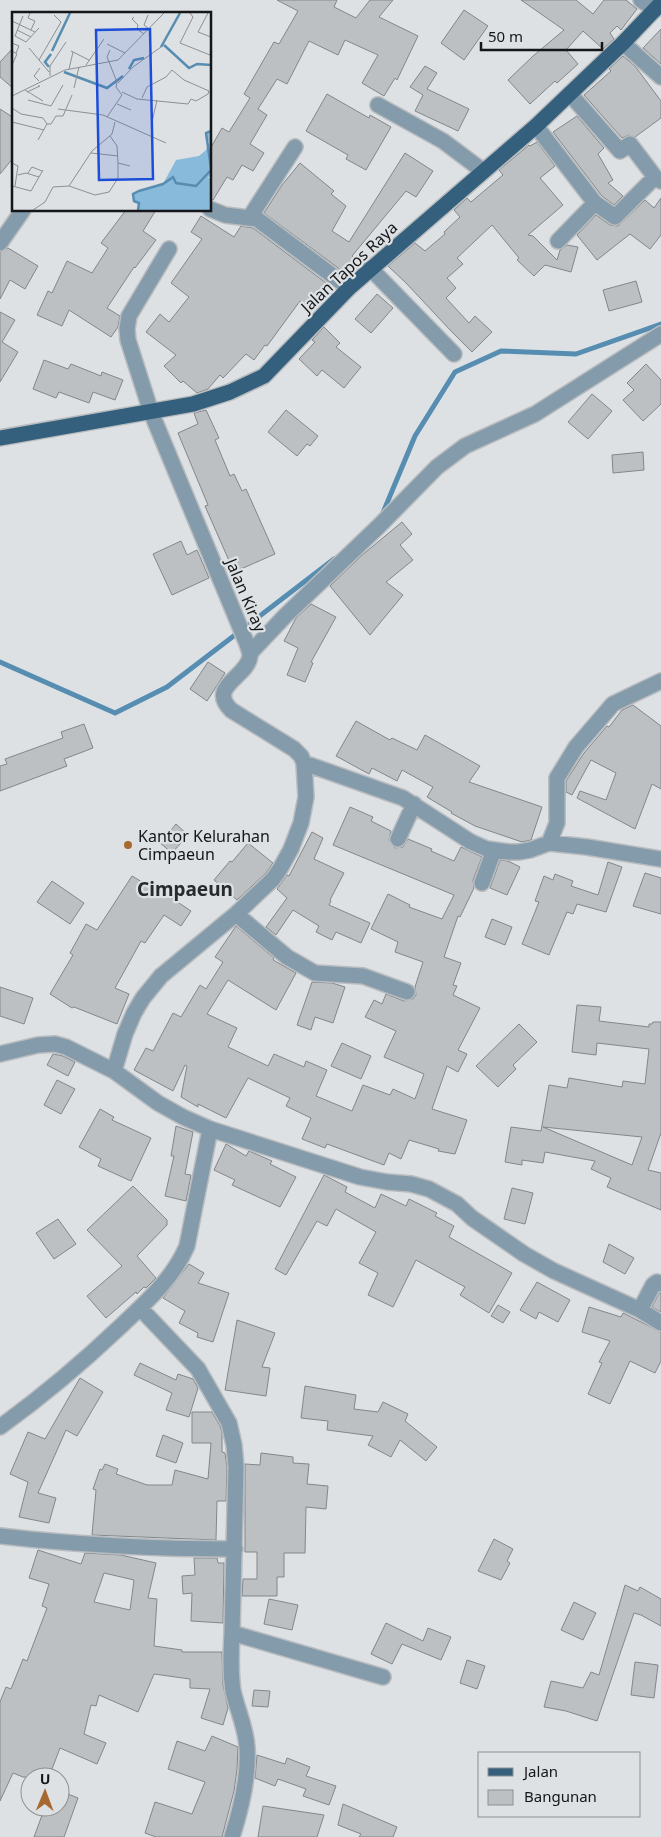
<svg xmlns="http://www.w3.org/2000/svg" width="661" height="1837" font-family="'Noto Sans',sans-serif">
	<rect width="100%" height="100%" fill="#dde1e4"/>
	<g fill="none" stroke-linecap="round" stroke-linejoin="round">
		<path stroke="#578db1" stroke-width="5" d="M382,515L415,436L455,372L501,351L576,354L661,324
			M0,662L115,713L167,687L334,559"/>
	</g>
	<path fill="#bdc0c3" stroke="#838789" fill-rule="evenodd" d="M277,0H337L334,7L356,18L370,0H393L379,17L418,36L397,80L395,78L384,96L362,83L378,55L345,40L338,55L309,41L287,84L277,79L258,109L267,115L250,144L264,153L253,171L242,165L233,180L227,177L213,200H210V149L222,128L229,132L250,98L244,94L274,42L279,44L298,11Z
		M521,0H576L593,14L604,0H626L637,9L621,30L617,26L610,33L614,39L603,49L583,31L566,50L578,64L557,83L555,81L530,104L508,80L533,56L564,30Z
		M464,10L488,26L464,60L441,43Z
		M661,29V64L643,48Z
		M14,47V89L0,77V62Z
		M623,56L635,66L661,101V118L635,137L629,135L622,138L584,95L611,71L609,69Z
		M425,66L437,73L427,89L469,109L458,131L415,111L423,95L410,87Z
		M327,94L369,118L370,115L391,127L366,170L346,159L348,155L306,131Z
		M0,109L14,118V157L0,174Z
		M577,116L604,148L598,154L613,180L608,183L623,196L614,205L602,196L553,132Z
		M537,142L555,166L540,178L563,205L528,235L533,236L557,260L560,250L567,245L578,247L571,272L545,265L534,276L517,260L519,258L492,225L457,258L463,264L447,278L456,288L446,298L469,323L475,316L492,332L472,352L451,331L406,283L388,266L415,243L425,251L445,234L444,232L460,217L454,210L467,198L471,202L503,175L499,170L529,145L530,146Z
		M405,153L433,171L416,197L406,191L352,256L356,260L345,273L264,213L282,185L300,163L334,191L331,194L346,206L332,231L349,242Z
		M661,198V235L650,249L630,234L597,260L577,235L596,215L610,225L618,226L645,200L654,208Z
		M126,210H156L143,231L156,240L135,268L134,267L107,308L120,316L118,327L111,337L69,310L62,326L37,315L48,291L52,293L67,261L92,273L108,248L101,243Z
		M201,216L234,237L241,226L253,228L330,286L311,310L300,301L267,346L265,345L254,360L246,354L223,378L220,375L208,389L197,393L183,381L181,383L164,366L176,355L146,332L160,314L169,322L189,297L171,283L202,239L191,232Z
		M8,248L38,266L25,289L10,280L0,299V252Z
		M636,281L642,302L609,311L603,290Z
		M377,294L393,308L371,333L355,319Z
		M0,312L15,320L2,342L18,352L0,382Z
		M324,327L340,343L336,347L361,367L344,388L322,370L317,376L299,359L315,342L312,340Z
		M44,360L68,369L71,364L101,376L102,372L123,380L115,400L93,392L89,403L59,392L56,398L33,389Z
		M646,364L661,380V404L643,421L623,400L634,390L627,383Z
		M592,394L612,411L588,439L568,422Z
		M206,410L219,438L215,440L230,476L234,474L242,491L246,489L275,554L234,572L205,506L208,505L178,433L198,424L194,413Z
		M286,410L318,436L310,446L307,444L297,456L268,432Z
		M643,452L644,470L613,473L612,455Z
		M402,522L412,534L400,545L413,560L386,582L403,595L370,635L330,586L361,556Z
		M181,541L187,555L197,550L209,578L172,595L153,554Z
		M311,604L336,617L311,662L313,663L305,682L287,675L298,648L284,641L296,618Z
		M208,662L225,673L207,701L190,689Z
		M633,705L661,726V789L652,784L635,829L577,798L580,791L606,800L616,773L591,760L572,795L566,792V781L584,753L607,726L609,727L622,710Z
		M356,721L390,740L392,738L417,750L425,735L480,766L469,782L542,807L531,840L522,842L475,826L451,813L452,812L427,797L433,787L402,770L397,781L372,768L369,774L336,756Z
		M84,724L93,748L64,759L67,766L0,791V766L7,764L5,759L63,738L61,732Z
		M350,807L373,817L371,821L391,831L389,840L395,848L403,847L408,839L432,849L431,851L454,861L461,847L482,857L473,880L474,888L460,917L458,916L444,957L461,963L453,985L457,986L453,995L480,1008L458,1050L467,1054L458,1072L447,1066L432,1109L467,1120L455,1154L438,1151L439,1149L409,1140L401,1159L389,1153L384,1165L327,1144L325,1148L302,1139L311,1118L286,1106L290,1098L248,1078L226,1118L198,1104V1107L181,1097L187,1066L185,1065L173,1091L134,1070L146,1048L153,1051L173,1013L181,1017L200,985L206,989L223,962L215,957L236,926L274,958L273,960L296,973L276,1010L228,980L207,1014L237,1028L228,1047L268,1066L274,1054L304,1067L306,1061L327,1070L316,1096L352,1111L363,1085L390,1095L393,1089L415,1099L424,1074L384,1057L396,1031L365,1017L374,1000L382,1004L386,994L404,1001L413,999L416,995L415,987L423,962L395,952L398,942L371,929L388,894L410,905L409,907L442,919L454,895L333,845Z
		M176,824L188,835L172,853L160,843Z
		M312,832L323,838L314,859L344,873L330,900L331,901L329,905L370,923L361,943L336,932L332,940L316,932L319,926L293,910L276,935L266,927L287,898L277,889L287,875L289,876Z
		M248,843L273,863L266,873L237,900L214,880L230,861L232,862Z
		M500,860L508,861L520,867L507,895L490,888Z
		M608,862L622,867L606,912L577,904L573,914L567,912L549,955L522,944L539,902L535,901L544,876L553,880L555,874L573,881L571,886L598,895Z
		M645,873L661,878V914L633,906Z
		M132,876L169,898L170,897L191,911L181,926L164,915L145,943L141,941L115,988L129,994L117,1024L74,1007L72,1008L50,994L73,955L70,953L86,924L97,930Z
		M52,881L84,903L70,924L37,902Z
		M492,919L512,927L505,945L485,937Z
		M312,982L332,983L345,987L333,1023L315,1017L311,1030L297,1025Z
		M0,987L33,998L24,1024L0,1016Z
		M577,1005L601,1007L599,1021L649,1027V1024H652L653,1022H661V1133L648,1170L661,1173V1210L607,1187L611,1178L591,1169L595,1161L545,1152L543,1163L522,1160V1165L505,1162L511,1127L541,1131L549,1085L567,1088L569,1078L622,1087L623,1081L645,1084L649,1049L597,1043L596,1055L572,1052ZM543,1127L642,1137L632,1165Z
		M519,1024L537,1042L513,1065L516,1069L498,1087L476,1066Z
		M342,1043L371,1056L361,1079L331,1066Z
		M53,1054L63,1056L75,1062L68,1076L47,1065Z
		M57,1080L75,1089L61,1114L44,1105Z
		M100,1109L114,1117L112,1120L151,1138L131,1181L98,1166L101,1159L79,1147Z
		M176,1126L193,1132L185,1174L191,1175L186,1201L165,1196L174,1156H171Z
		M226,1144L246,1156L249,1151L272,1161L270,1164L296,1177L280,1207L232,1185L235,1180L214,1170Z
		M324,1175L347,1187L345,1192L375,1208L381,1194L406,1206L409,1199L437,1213L435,1216L454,1226L449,1237L512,1273L489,1313L460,1295L465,1287L416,1260L393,1307L368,1295L378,1273L359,1263L376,1232L336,1209L327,1226L317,1221L286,1275L275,1269Z
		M133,1186L167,1220V1225L137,1256L156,1278L146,1288L144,1287L137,1294L136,1292L106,1318L87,1296L122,1266L87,1230Z
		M512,1188L533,1193L525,1224L504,1219Z
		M58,1219L76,1244L54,1259L36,1233Z
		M609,1244L634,1258L625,1274L603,1262Z
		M189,1264L204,1273L198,1283L229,1293L213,1342L197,1337L198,1333L179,1323L185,1311L163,1298Z
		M537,1282L570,1300L558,1322L539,1312L536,1319L520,1310Z
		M659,1293H661V1312L652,1307Z
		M498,1305L510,1312L503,1323L491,1316Z
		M589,1307L621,1317L623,1313L661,1332V1361L655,1373L630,1361L610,1404L588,1394L602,1363L599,1362L610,1341L582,1332Z
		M237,1320L275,1333L262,1367L270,1368L266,1396L225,1390Z
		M140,1363L176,1380L178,1374L193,1379L198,1388L189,1417L166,1410L172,1393L134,1375Z
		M80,1378L103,1392L77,1436L66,1430L38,1493L56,1498L49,1523L19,1517L28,1482L10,1474L28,1432L45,1439Z
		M305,1386L356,1395L354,1409L378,1412L383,1402L408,1414L405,1421L437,1447L426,1461L400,1440L391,1457L368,1445L373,1436L327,1430L328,1421L301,1418Z
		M192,1412H212L220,1426L222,1432V1452L225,1453L227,1467L226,1501H217L216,1540L92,1535L96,1490L93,1489L100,1469L102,1470L105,1464L118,1469L116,1474L147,1485H172L175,1470L208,1479L211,1443H192Z
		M163,1435L183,1443L176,1463L156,1456Z
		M261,1453L293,1457V1463L309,1464L307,1484L328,1486L326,1509L306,1507L305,1553H284V1577H277V1596H242L243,1579H257V1552H245V1464L260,1465Z
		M494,1539L513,1549L507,1561L510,1563L501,1580L478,1571Z
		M38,1550L81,1564L85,1553L121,1555L156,1563L148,1598L157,1599L154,1646L182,1650V1652H222L223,1685L228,1708L223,1725L201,1718L210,1689L190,1688V1679L154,1674L138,1712L99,1695L96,1706L91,1705L84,1734L106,1743L97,1764L60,1748L49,1777H23L13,1773L0,1801V1702L6,1687L11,1689L23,1659L27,1661L47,1608L42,1606L49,1584L29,1578ZM104,1573L134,1580L130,1610L94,1602Z
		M194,1558H217L218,1563H224L223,1623L191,1621L192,1593L183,1594L182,1576L195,1575Z
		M625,1585L638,1591L640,1587L661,1599V1626L641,1615L634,1613L597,1721L566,1711L544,1707L551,1681L583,1688L591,1672L599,1675Z
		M269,1599L298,1605L292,1630L264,1624Z
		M574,1602L596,1613L583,1640L561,1630Z
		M386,1623L423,1641L428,1628L451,1637L441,1660L402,1644L392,1664L371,1654Z
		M467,1660L485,1666L477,1689L460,1683Z
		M635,1662L658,1665L654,1698L631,1695Z
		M254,1690L270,1691L268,1707L252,1706Z
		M212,1736L238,1747L237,1769L234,1791L222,1837H156L145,1833L155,1802L192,1814L205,1782L168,1769L177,1741L205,1751Z
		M257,1755L285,1764L287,1758L310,1767L306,1776L336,1786L329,1805L303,1796L306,1789L278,1779L275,1786L255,1778Z
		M60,1791L78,1798L64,1837H34L45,1807H60Z
		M343,1804L397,1827L393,1837H359L361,1834L338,1825Z
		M263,1806L324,1815L317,1837H258Z"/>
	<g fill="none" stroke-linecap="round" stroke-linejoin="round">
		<g stroke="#b9bcbf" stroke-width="18">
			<path id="minor" d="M641,0L655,10
				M623,43L661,77
				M570,94L620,151L630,144L655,177L661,181
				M378,105L443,141L483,171
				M536,126L595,203L558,241
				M595,203L615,217L655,177
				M210,209L225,215L257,219L349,288
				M250,217L295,147
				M0,243L23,210
				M370,268L454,354
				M250,653L286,615L379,526L437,467L465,446L535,414L661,334
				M304,763L403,798L471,842L487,849L509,852H519L530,850L549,843L587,847L661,859
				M398,839L414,804
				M549,843L557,823V778L576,747L613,704L661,681
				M482,883L494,850
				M236,914L287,957L315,973L363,976L407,992
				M0,1054L38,1045L55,1044L66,1047L114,1071L158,1103L183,1117L210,1129L360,1177L387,1182L411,1184L429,1189L457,1204L472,1218L524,1254L554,1271L640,1310L661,1323
				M114,1071L125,1034L134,1013L143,998L161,976L236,914L273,879L280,869L291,849L301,823L306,797L304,763L301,756L294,749L231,710C207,686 248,677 250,656C250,652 248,647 247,644L151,412L128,340L127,329L129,316L169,249
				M140,1308L198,1369L229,1423L234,1445L236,1467L232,1633L383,1677
				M640,1310L653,1285L657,1282L661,1284
				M0,1427C43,1396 83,1362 121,1326C146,1302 173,1279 187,1246L210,1129
				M0,1536C78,1545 156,1549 235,1549
				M232,1837C241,1809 249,1776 247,1747C246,1728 237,1709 233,1691C230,1671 231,1653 232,1633"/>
		</g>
		<g stroke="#b9bcbf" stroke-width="18">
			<path id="major" d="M0,438L193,404L230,392L264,376L349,288L536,126L623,43L661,3"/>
		</g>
		<use href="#minor" stroke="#849bab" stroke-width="15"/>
		<use href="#major" stroke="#34607d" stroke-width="15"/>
	</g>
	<circle fill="#a86931" stroke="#dde1e4" stroke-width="2" cx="128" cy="845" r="5"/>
	<g text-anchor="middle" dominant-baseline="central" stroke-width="4.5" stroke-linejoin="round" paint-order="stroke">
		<g font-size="16" fill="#151617" stroke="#dde1e4">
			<text transform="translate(349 267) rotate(-43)">Jalan Tapos Raya</text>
			<text transform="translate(246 595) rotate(67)">Jalan Kiray</text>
		</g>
		<g font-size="16" fill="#151617" stroke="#dde1e4" text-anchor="start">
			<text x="138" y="836">Kantor Kelurahan<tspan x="138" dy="18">Cimpaeun</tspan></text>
		</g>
		<g font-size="19" font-weight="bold" fill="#282b2d" stroke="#dde1e4">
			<text x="185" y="889">Cimpaeun</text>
		</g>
	</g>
	<g transform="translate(12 12)">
		<rect width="199" height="199" fill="#dde1e4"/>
		<path d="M199,119V164L195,166H199V198H126L127,191L122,189L121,182L151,172L164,148L187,144L194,138L197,130L194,121Z" fill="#88badc"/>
		<path fill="none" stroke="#578db1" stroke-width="2.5" d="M152,33L177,56L185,52L199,53M149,35L168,1M40,39L58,1M37,55L33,50L39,42M117,57L122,48L132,46M52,60L95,76L111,64M199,119L194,121L199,156M126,198L127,191L122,189L121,182L127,179L151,172L161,165L164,171L184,174L199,158"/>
		<path fill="none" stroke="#8d9092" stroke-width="1" d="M18,1L16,6L23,9L19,18M178,1L181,5L168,31L198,43M196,1L186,20L199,25M136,3L132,13L137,17M11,4L3,24L14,30L27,16M122,5L120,7L126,13L125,17L132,22M0,9L23,20M5,18L19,25M0,31L7,34L4,41M95,32L113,41M17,36L37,60M0,39L5,42L0,53M59,39L77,48M27,48L49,10L42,3M74,53L92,27M57,57L61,40M38,64V54L54,30M27,69L22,64L28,56M106,71L121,55L149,35M62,76L67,55M13,78L31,89M15,80L28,74H26M110,80L125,87L176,92M0,84L53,58L106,48L152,1M130,86L135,75L154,65L160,58L172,68L197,79L196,82L184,89L179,87L176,92M16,88L39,94L51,73M105,92L119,98M0,96L9,102L31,106L35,112M46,97L91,103L154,131M95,105L110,83L104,75L105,70L95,45L98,38M0,110L32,118M140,110L145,88M98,124L105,134L106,151L118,154M26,128L35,112H39L44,104H51L60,83M79,141L106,144M0,151L6,154L3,174M16,161L20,155L30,159M6,163L14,161L27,165M0,174L19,179L31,158M57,174L80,139L100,122L103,110M57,174L83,183L97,180L106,166V151M21,198L33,190L41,175L57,174"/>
		<path fill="#1d4ed8" fill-opacity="0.15" stroke="#1d4ed8" stroke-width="2.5" d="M138,17L141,167L87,168L84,18Z"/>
		<rect width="199" height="199" fill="none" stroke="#151617" stroke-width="2.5"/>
	</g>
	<rect x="478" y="1752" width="162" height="65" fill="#dde1e4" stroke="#8d9092"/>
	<rect x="488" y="1768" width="25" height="8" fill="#34607d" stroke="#8d9092"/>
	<text x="524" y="1777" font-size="15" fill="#151617">Jalan</text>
	<rect x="488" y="1790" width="25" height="15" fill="#bdc0c3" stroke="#8d9092"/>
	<text x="524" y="1802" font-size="15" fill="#151617">Bangunan</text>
	<g transform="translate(45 1792) rotate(1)"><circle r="24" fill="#dde1e4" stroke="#8d9092"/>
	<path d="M0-4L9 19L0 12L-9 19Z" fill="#a86931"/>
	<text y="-8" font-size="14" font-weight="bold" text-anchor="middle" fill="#151617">U</text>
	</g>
	<path d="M481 42v8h121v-8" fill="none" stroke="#151617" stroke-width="2.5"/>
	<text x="488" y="42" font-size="15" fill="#151617" stroke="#dde1e4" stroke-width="4" paint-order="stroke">50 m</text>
</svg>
